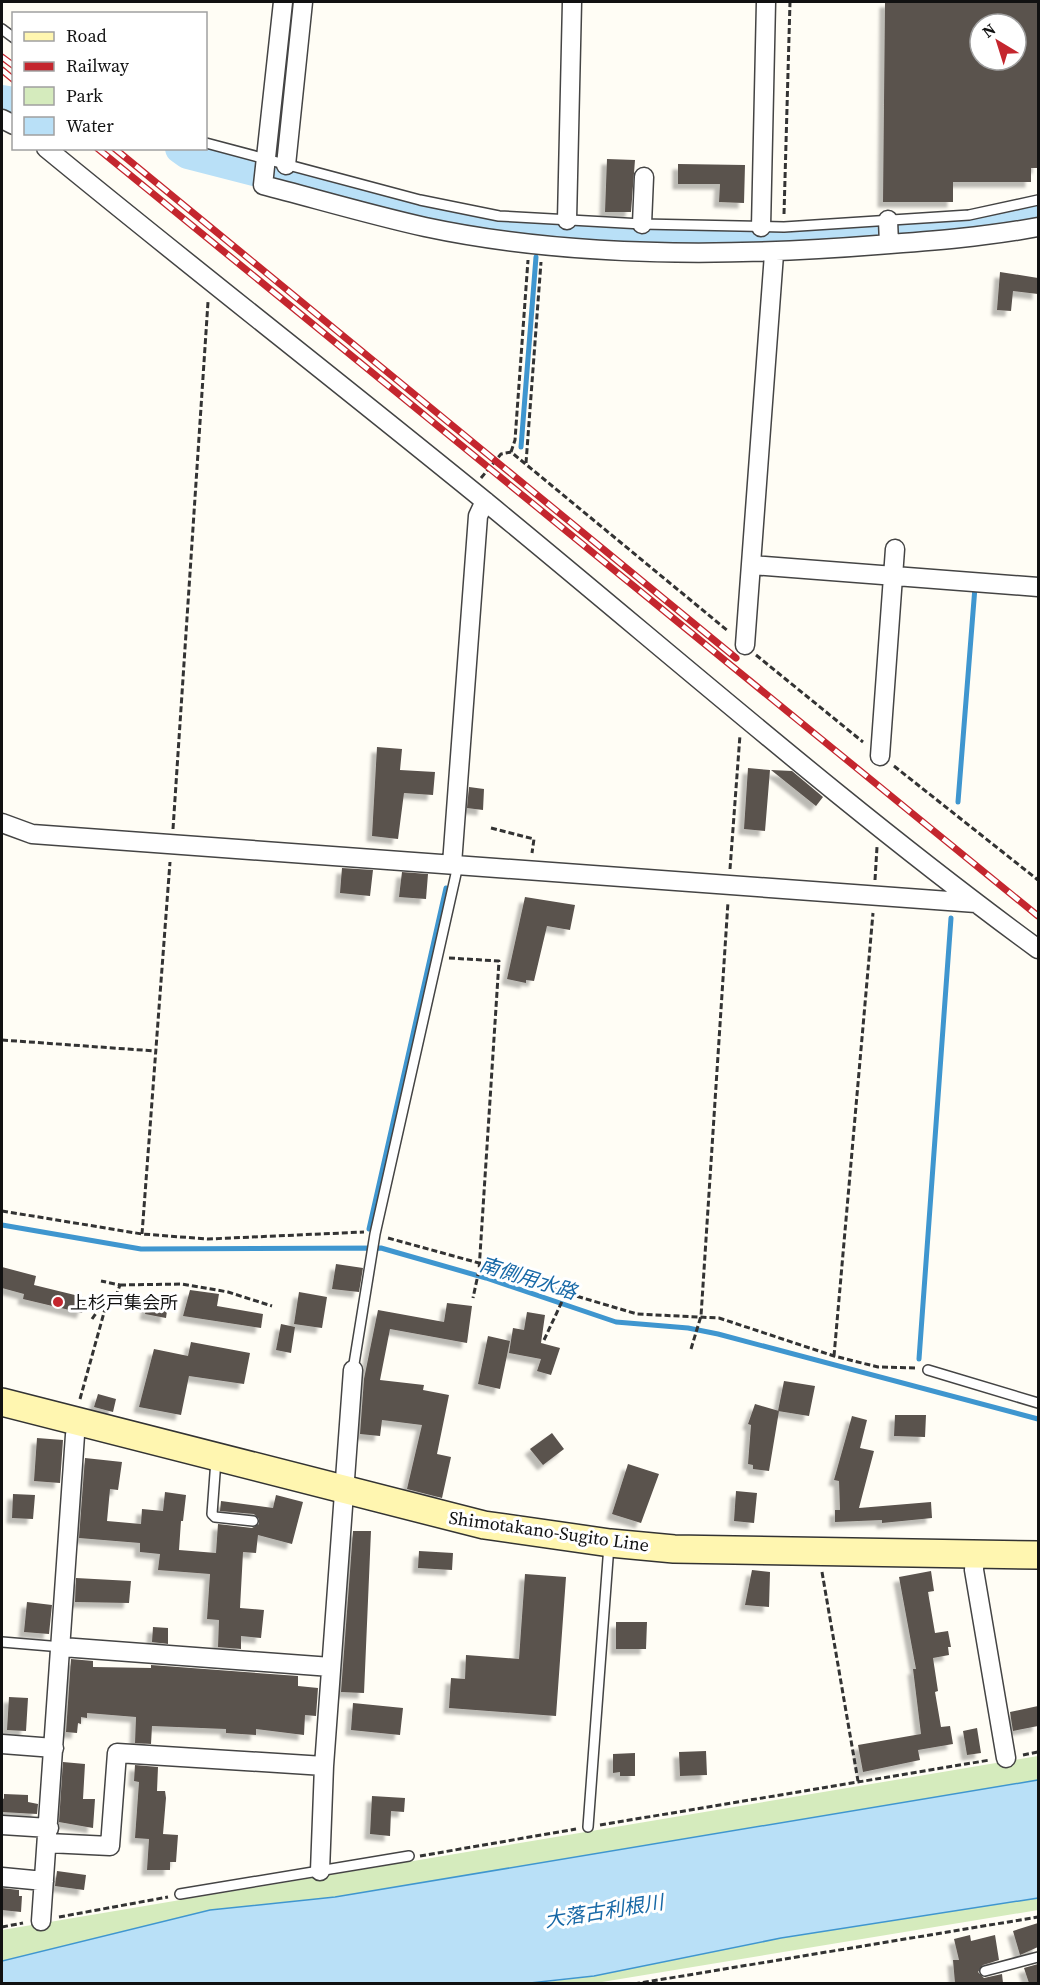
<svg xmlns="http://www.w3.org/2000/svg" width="1040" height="1985" font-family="'Source Serif 4','Noto Sans JP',serif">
	<defs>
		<filter id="shadow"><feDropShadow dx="-5.5" dy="5.5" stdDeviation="1.5" flood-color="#0004"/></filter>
	</defs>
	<rect width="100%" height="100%" fill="#fffdf5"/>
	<path fill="#d5ebbd" d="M1038,1756V1780L335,1897L210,1910L2,1961V1930Z
		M1038,1898V1910L596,1983L530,1984L594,1976L781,1938Z"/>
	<path fill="#b9e0f7" stroke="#3f96cf" stroke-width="1.5" d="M1038,1780V1898L781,1938L594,1976L530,1983H2V1961L210,1910L335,1897Z"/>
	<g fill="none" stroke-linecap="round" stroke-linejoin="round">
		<path stroke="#3f96cf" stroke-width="5" d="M521,447L536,257
			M958,802L975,587
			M2,1225L141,1249L381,1248L486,1278L616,1322L688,1328L718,1334L1038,1419
			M369,1229L446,888
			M919,1359L951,918"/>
		<path stroke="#b9e0f7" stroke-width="32" d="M2,101L14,103
			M181,148L188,153L440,218L498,227L641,237L780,239L985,225L1038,215"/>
	</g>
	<path fill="#5a524d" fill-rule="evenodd" filter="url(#shadow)" d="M885,2H1038V168H1031V182H953V202H883ZM980,24H1016V60H980Z
		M607,159L635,160L631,212H605Z
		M678,164L745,165L744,203L719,202L720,184H678Z
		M1000,272L1038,278V294L1013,291L1011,311L997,310Z
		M377,747L402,749L400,770L435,772L433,795L404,793L398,839L372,836Z
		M748,768L770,770L765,831L744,829Z
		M771,770L792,771L823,797L816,806Z
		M469,787L484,789L483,810L467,808Z
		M342,868L373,870L370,896L340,893Z
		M402,872L428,874L426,899L399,897Z
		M525,897L575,905L570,930L547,926L534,981L526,980V983L507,979Z
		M336,1264L363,1268L359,1292L332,1289Z
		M2,1267L36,1276L34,1285L87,1298L82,1313L23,1299L24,1294L2,1288Z
		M190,1290L219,1294L217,1306L263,1314L261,1328L183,1316Z
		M299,1292L327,1297L322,1328L294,1324Z
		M148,1301L168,1304L166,1318L145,1314Z
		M447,1303L472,1306L467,1343L390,1329L380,1380L424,1385L423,1390L449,1395L437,1454L451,1457L442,1498L407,1489L422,1425L382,1420L380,1436L360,1434L364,1379L378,1310L444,1322Z
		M527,1312L545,1315L541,1343L560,1348L551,1375L537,1371L541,1359L509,1353L513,1328L524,1330Z
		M281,1324L295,1327L291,1353L276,1350Z
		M488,1336L510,1341L500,1389L478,1384Z
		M191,1342L250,1353L244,1384L189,1376L181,1415L139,1407L154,1349L188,1356Z
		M784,1381L815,1386L809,1416L778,1411Z
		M98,1394L116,1399L113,1412L94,1407Z
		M755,1404L779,1411L769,1471L753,1469V1465L748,1464L751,1425L748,1424Z
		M895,1415H926L925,1437L894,1436Z
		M852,1416L867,1420L860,1448L874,1451L859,1508L931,1502L932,1518L882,1523V1520L835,1522V1510H840L839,1481L834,1480Z
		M552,1433L564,1449L543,1465L530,1449Z
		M37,1438L63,1440L60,1483L34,1481Z
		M85,1458L122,1462L118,1490L110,1489L107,1521L141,1524L142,1509L163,1511L165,1492L186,1495L183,1521H181L179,1550L216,1553L218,1524L252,1528L259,1524V1519L254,1514L220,1511L221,1501L273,1508L276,1495L303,1502L292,1544L258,1535L256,1553L243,1552L240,1608L264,1610L261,1638L241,1636V1649L218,1647L219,1620L207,1619L210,1574L158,1570L160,1554L140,1552V1543L79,1538Z
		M628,1464L659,1474L641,1523L612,1514Z
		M736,1491L757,1493L754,1523L734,1521Z
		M13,1494L35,1495L33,1519L12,1518Z
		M353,1531H371L364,1693L341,1692Z
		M419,1551L453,1553L452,1570L418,1568Z
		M752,1570L770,1572L769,1607L745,1605Z
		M931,1571L934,1591L928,1592L935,1633L948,1631L951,1647H948L949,1655L933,1658L938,1691L935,1692L941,1727L950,1726L953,1744L918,1750L920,1760L863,1772L858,1745L921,1734L913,1669H916L899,1577Z
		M525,1574L566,1577L556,1716L449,1708L451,1678L465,1679L466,1655L519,1659Z
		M76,1578L131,1581L129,1603L75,1602Z
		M27,1602L52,1605L49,1634L24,1632Z
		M616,1622H647L646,1649H616Z
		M153,1627L168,1628V1644L152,1642Z
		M71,1659L93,1661V1667L151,1668V1665L298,1676V1686L318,1688L316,1716L305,1715L304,1735L256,1729V1735L226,1733V1729L152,1726L151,1744L135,1743L136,1717L87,1713V1718L81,1717V1724L78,1723L77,1733L66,1732Z
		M9,1697L28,1698L26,1731L7,1730Z
		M353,1703L403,1708L400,1735L351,1730Z
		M1038,1706V1726L1013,1731L1010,1712Z
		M977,1728L981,1753L967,1755L963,1731Z
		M706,1751L707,1775L680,1776L679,1752Z
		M635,1753V1776H620V1772L613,1773V1754Z
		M63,1762L85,1764L83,1799H95L93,1828L59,1822Z
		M135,1765L158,1767L157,1791H165L166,1798L163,1834L178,1835L176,1862H170V1870H147L149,1839L135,1838L139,1782L134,1781Z
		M4,1794L28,1795V1802L38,1804L37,1814L2,1812V1798L4,1799Z
		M372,1796L405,1798L404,1812L391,1811L390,1836L370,1834Z
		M57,1871L86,1875L84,1890L55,1886Z
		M2,1888L19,1890V1896H22L21,1912L2,1910Z
		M1038,1923V1947L1020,1955L1013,1931Z
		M970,1935L971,1941L995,1935L999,1960L983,1965L978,1972L984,1978L1002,1974L1003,1983H955L953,1960H959L954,1939Z
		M1038,1964V1983H1029L1024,1968Z"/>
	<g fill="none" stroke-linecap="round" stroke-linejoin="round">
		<g stroke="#444" stroke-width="12">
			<path id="lane" d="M2,29L14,38
				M206,143L420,200L499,216L642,224L784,227L969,215L1038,200
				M353,1370L375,1234L458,865
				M928,1370L1038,1403
				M216,1460L212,1514L215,1517L253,1521
				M2,1642L62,1647
				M588,1827L609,1545
				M180,1894L409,1856
				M985,1971L1038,1957"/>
		</g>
		<g stroke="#444" stroke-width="21">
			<path id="street" d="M283,2L263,185C317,199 371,215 425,227C570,258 729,257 877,245C931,241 985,237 1038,227
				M2,119L14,125
				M46,148C192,268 340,383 486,502C669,652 847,809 1038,949
				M286,165L303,2
				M567,220L572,2
				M888,220L889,244
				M642,224L644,177
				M761,227L766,2
				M751,565L1038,587
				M745,645L774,254
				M880,756L895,549
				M2,823L32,834L976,903
				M452,864L478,516L485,501
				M975,1555L974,1570L1006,1758
				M62,1647L331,1667
				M2,1744L54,1748
				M2,1825L49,1828
				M48,1843L110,1846L117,1753L324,1766
				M320,1871L324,1766L353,1370
				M2,1877L44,1881
				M41,1921L75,1435L79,1424"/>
		</g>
		<g stroke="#333" stroke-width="30">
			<path id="secondary" d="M2,1402L484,1525L610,1543L674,1549L1038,1555"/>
		</g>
		<path stroke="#333" stroke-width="3" stroke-dasharray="6 3" stroke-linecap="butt" d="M784,214L790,2
			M511,452L515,440L528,260
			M526,463L541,262
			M481,478L501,454L511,452L728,631
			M756,655L863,742
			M894,766L1038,880
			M491,828L534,839L532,853
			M173,829L208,302
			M730,869L740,735
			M875,880L877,847
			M449,958L499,961L479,1270L473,1298
			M2,1040L155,1051
			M2,1211L142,1234L208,1239L364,1232
			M142,1234L170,862
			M388,1238L479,1263L566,1293L637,1314L719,1318L834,1356L878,1367L917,1368
			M120,1285L182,1284L228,1292L272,1306
			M92,1319L99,1309L112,1307L120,1285L101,1281
			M544,1340L566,1293
			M691,1349L701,1316L728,902
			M834,1356L873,913
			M80,1399L105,1309
			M822,1572L858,1781
			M1023,1755L1038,1752
			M600,1825L990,1760
			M420,1856L576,1829
			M59,1917L168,1897
			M2,1927L23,1923
			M634,1984L1038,1917"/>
		<use href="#lane" stroke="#fff" stroke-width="9"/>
		<use href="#street" stroke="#fff" stroke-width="18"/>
		<use href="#secondary" stroke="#fff6b0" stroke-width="27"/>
		<g stroke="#c4262e" stroke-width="7">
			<path id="rail" d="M2,57L14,66
				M2,70L14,80
				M97,148L1038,916
				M114,148L736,658"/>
		</g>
		<use href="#rail" stroke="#fff" stroke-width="4.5" stroke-dasharray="14" stroke-linecap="butt"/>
	</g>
	<circle fill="#c4262e" stroke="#fff" stroke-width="2" cx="58" cy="1302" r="6"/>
	<g text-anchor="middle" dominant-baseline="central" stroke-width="6" stroke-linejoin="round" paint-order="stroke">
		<g font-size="18" fill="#111" stroke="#fff" text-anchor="start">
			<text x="70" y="1302">上杉戸集会所</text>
		</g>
		<g font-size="18" fill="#111" stroke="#fff">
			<text transform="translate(549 1531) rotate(8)">Shimotakano-Sugito Line</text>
		</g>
		<g font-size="20" font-style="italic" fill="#1768a6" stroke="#fff">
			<text transform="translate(528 1278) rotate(17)">南側用水路</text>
			<text transform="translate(604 1911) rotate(-9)">大落古利根川</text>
		</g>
	</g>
	<rect width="1040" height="1985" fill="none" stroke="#111111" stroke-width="6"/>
	<rect x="12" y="12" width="195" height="138" fill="#ffffff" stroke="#a0a0a0" stroke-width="1.5"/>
	<rect x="24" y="32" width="30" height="9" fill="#fff6b0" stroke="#a0a0a0" stroke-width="1.5"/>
	<text x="66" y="42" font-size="18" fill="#111111">Road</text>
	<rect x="24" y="62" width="30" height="9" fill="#c4262e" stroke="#a0a0a0" stroke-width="1.5"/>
	<text x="66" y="72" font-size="18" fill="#111111">Railway</text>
	<rect x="24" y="87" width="30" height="18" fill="#d5ebbd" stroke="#a0a0a0" stroke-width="1.5"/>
	<text x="66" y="102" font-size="18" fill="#111111">Park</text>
	<rect x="24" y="117" width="30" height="18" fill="#b9e0f7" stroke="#a0a0a0" stroke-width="1.5"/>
	<text x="66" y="132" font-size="18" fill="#111111">Water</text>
	<g transform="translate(998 42) rotate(322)"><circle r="28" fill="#ffffff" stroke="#a0a0a0" stroke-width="1.5"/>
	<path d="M0-4.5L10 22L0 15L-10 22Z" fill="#c4262e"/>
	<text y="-9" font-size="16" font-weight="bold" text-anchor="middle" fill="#111111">N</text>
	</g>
</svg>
